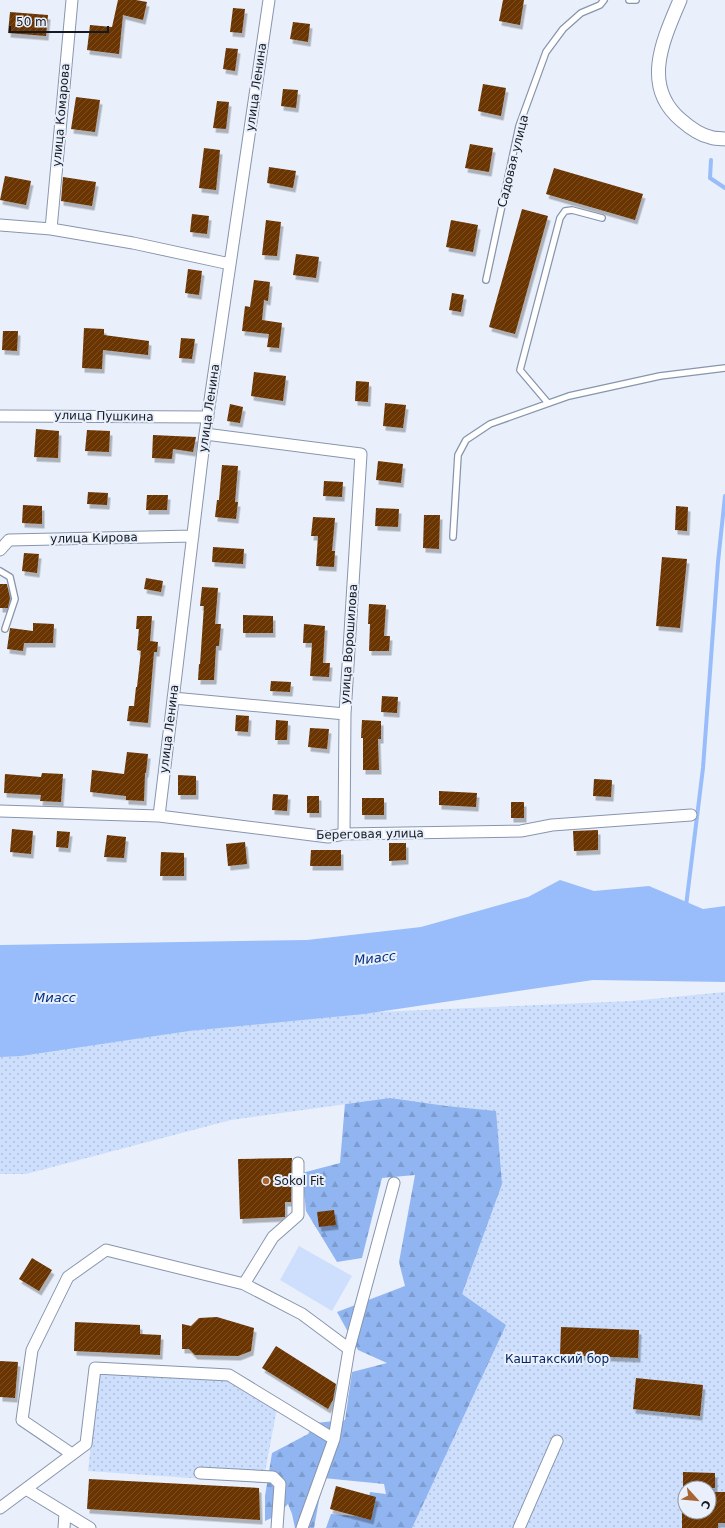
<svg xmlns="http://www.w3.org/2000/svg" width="725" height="1528" font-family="'DejaVu Sans',sans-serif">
	<defs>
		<pattern id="forest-firs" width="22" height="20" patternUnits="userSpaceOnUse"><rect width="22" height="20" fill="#91b5f1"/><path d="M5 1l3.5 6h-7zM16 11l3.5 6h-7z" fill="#7c9bce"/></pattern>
		<pattern id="park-dots" width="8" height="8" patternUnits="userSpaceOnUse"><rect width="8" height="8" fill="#cddffc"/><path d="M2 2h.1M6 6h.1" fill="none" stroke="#afbfd8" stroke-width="1.8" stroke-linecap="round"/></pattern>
		<pattern id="building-hatch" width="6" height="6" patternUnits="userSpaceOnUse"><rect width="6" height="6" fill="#6a3401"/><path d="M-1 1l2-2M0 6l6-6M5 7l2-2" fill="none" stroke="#7a4f27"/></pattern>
		<filter id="shadow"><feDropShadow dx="2.5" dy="4.5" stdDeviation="0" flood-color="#0004"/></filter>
	</defs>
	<rect width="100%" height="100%" fill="#eaf0fb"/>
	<path fill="#cddffc" d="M299,1246L352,1276L332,1311L280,1280Z"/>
	<path fill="url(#forest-firs)" fill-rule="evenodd" d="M672,1014L725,1528H326L331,1514L366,1517L370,1492L386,1494L384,1484L323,1478L314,1528H295L292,1514L288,1504L276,1516L265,1521V1496L272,1453L308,1434L315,1423L345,1420L352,1372L387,1363L358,1350L337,1312L405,1286L399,1262L415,1175L382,1178L362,1258L337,1262L306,1211L302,1173L340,1163L347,1079ZM685,1488H709V1512H685Z"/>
	<path fill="url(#park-dots)" fill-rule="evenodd" d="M725,992V1528H412L506,1325L462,1294L502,1184L496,1111L446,1106L390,1098L231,1120L26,1174H0V1028L631,1001ZM685,1488H709V1512H685Z
		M99,1372L228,1379L277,1408L263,1483L88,1471Z"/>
	<path fill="#99bdfa" d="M560,880L594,891L649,886L703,909L725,906V982L593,980L364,1014L189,1031L21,1056L0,1057V945L307,940L421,927L528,897Z"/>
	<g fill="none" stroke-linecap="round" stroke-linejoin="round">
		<path stroke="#99bdfa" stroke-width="4" d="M711,160L710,178L725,188
			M686,906L703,768L718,562L725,496"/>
	</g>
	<path fill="url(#building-hatch)" filter="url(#shadow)" d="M118,0H136L147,2L143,20L123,15L119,54L87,50L90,25L112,27Z
		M503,0H524L520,25L499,21Z
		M233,8L245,9L242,33L230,32Z
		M10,12L48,15L46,36L8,33Z
		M293,22L310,24L308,42L290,39Z
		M226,48L238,49L235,71L223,69Z
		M483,84L506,88L501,116L478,111Z
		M283,89L298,90L296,108L281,106Z
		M76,97L100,100L95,132L71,129Z
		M217,101L229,102L226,129L213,128Z
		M470,144L493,148L489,172L465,168Z
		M204,148L220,150L216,190L199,188Z
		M269,167L296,171L293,188L267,183Z
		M554,168L643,194L635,220L546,194Z
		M5,176L31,181L26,205L0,200Z
		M63,177L96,182L92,206L61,201Z
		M522,209L548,216L515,334L489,327Z
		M192,214L209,216L207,234L190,232Z
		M266,220L281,222L277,256L262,255Z
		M451,220L478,225L473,252L446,247Z
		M296,254L319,257L316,278L293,275Z
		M188,269L202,271L199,295L185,293Z
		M254,280L270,282L268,301L264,300L262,320L282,323L279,348L267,347L269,334L242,331L245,306L250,307Z
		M452,293L464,295L461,312L449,310Z
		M84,328L104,329V335L149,341L148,355L103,350L102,369L82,368Z
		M3,331H18L17,351L2,350Z
		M181,338L195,339L192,359L179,358Z
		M254,372L286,376L283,401L251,396Z
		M356,381L369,382L368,402L355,401Z
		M385,403L406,405L403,428L383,426Z
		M230,404L243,407L240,423L227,421Z
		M36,429L59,431L58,458L34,457Z
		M87,430L110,431L109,452L85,451Z
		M153,435L196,437L193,452L173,449L172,459L152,458Z
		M378,461L403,464L401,483L376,480Z
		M222,465L238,466L235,502H238L236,519L215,517L217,500H219Z
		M324,481L343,482L342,497L323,496Z
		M88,492L108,493L107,505L87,504Z
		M147,495H168L167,510H146Z
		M23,505L42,506V524L22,523Z
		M676,506L688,507L687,531L675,530Z
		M376,508L399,509L398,527L375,526Z
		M424,515H440L439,549L423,548Z
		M313,517L335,518L332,551H335L334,567L316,566L318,536H311Z
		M213,547L244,549L243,564L212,562Z
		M24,553L39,554L37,573L22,571Z
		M662,557L687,559L680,628L656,626Z
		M146,578L163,581L161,592L144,589Z
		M0,584H7L10,598L8,608H0Z
		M202,587L218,588L215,624H221L219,646H216L214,680H198L199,664H200L204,606H200Z
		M369,604L386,605L384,636H390L389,651H369L370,624H368Z
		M243,615L273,616V633H243Z
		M137,616H152L150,641L158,642L157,652H154L148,723L127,721L129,706H134L136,687H137L141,651L137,650L139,629H136Z
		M33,623L54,624L53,643H24L23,651L7,649L10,628L33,631Z
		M304,624L325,626L323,663H330L329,677L310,676L312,643H303Z
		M271,681L291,682L290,692L270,691Z
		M382,696L398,697L397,713L381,712Z
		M236,715L249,716L248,732L235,731Z
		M276,720L288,721L287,740H275Z
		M362,720L381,721V739H378L379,770H363V738H361Z
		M310,728L329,729L327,749L308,747Z
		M127,752L148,754L146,773H145L144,801L126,800V796L90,792L92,770L124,774Z
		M42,773L63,774L61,802L40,801L41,795L4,793L5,774L41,777Z
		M178,775L196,776V795H178Z
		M594,779L612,780L611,797L593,796Z
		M439,791L477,793L476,807L439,805Z
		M273,794L288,795L287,811L272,810Z
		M307,796H319V813H307Z
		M362,798H384V815H362Z
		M511,802H524V818H511Z
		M12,829L33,831L31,854L10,852Z
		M598,830V850L574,851L573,831Z
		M57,831L70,832L68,848L56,847Z
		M107,835L126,837L124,858L104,857Z
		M245,842L247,864L228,866L226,844Z
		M389,843H406V860L389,861Z
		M311,850H341V866H310Z
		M161,852L184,853V876H160Z
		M292,1158L291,1202H285V1217L240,1219L238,1159Z
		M334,1210L336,1225L319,1227L317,1212Z
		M32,1258L52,1270L39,1291L19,1279Z
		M217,1317L254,1328L251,1351L238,1356L195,1355L189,1349H182V1324L191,1326L199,1318Z
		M75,1322L140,1325V1334L161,1335L160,1355L74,1351Z
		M561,1327L639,1330L638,1358L560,1355Z
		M276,1346L336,1384L333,1400L328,1409L262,1368Z
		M0,1361L18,1362L15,1398L0,1397Z
		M636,1378L703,1385L700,1416L633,1409Z
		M683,1472L715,1473V1488H683Z
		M89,1479L259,1488L260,1520L87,1509Z
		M336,1486L376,1497L371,1520L330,1509Z
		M709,1492H725V1523H718V1528H682V1512H709Z"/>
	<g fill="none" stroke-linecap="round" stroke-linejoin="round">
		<g stroke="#8795ad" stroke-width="8">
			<path id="service" d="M629,0H636
				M486,280L519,126L546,52L563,29L581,13L600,5L604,0
				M548,403L520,370L560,218L565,211L572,210L602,218
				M453,537L458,455L466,440L490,424L569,396L660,376L725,368
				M0,571L10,577L15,599L5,629"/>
		</g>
		<g stroke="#8795ad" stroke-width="13">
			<path id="minor" d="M0,225L51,229L133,243L230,264
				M51,229L72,0
				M0,416L208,417
				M205,434L361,454L345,714L344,834
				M0,550L9,540L193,536
				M173,698L345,714
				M0,811L159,816L328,837L344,834L521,831L552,825L691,815
				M159,816L205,434L269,0
				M244,1284L273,1237L298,1215V1163
				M72,1454L22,1420L32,1350L68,1277L106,1250L244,1284L302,1314L349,1349
				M200,1473L273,1477L280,1484L277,1528
				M26,1489L90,1528
				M0,1508L86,1444L95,1368L229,1375L334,1439
				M64,1528L65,1513
				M302,1528L334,1439L349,1349L394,1183
				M519,1528L557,1441"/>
		</g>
		<g stroke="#8795ad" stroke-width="15">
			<path id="tertiary" d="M680,0C663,40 641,86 681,120C689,127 700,135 710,137C714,139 720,138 725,139"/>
		</g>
		<use href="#service" stroke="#fff" stroke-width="5.5"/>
		<use href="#minor" stroke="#fff" stroke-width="11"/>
		<use href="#tertiary" stroke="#fff" stroke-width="13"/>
	</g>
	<circle fill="#a86533" stroke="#eaf0fb" stroke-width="1.5" cx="266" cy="1181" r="4"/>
	<g text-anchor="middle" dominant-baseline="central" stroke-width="4" stroke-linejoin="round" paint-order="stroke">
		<g font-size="12" fill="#141922" stroke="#eaf0fb">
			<text transform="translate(256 87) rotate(-82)">улица Ленина</text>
			<text transform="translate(61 115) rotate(-85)">улица Комарова</text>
			<text transform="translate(513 161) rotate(-76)">Садовая улица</text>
			<text transform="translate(209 408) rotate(-82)">улица Ленина</text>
			<text transform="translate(104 416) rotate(1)">улица Пушкина</text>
			<text transform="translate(94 538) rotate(-1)">улица Кирова</text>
			<text transform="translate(349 644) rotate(-86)">улица Ворошилова</text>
			<text transform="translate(169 729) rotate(-83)">улица Ленина</text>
			<text transform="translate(370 834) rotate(-1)">Береговая улица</text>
		</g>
		<g font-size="12" fill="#141922" stroke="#eaf0fb" text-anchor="start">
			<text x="274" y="1181">Sokol Fit</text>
		</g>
		<g font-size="12" fill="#022665" stroke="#eaf0fb">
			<text x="557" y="1359">Каштакский бор</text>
		</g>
		<g font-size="13" font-style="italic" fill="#003185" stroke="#eaf0fb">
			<text transform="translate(375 958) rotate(-7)">Миасс</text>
			<text x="55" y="997">Миасс</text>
		</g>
	</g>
	<g transform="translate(697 1500) rotate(117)"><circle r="19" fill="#eaf0fb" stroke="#949aa4"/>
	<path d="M0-3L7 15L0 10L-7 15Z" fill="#a86533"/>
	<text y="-6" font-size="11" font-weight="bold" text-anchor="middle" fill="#141922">С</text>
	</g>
	<path d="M10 26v6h98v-6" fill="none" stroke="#141922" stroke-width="2"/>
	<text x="16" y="26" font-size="12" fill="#141922" stroke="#eaf0fb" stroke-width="3" paint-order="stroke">50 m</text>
</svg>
